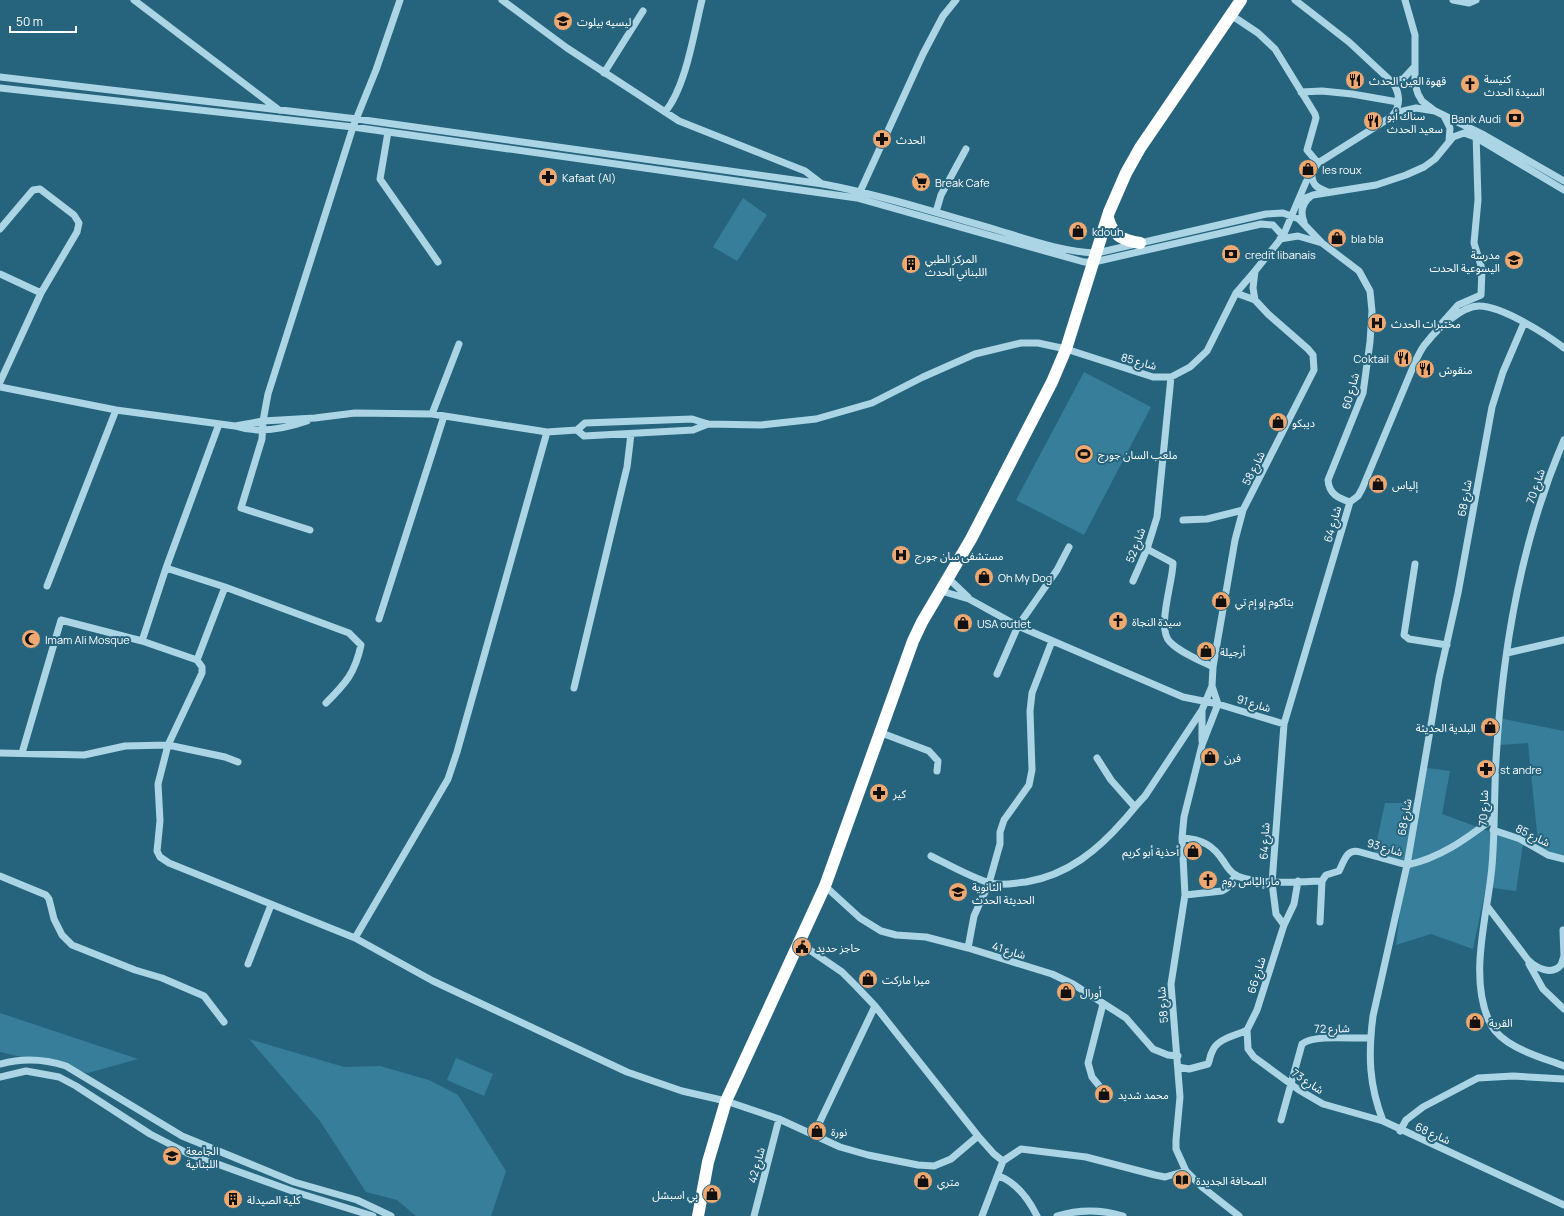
<svg xmlns="http://www.w3.org/2000/svg" width="1564" height="1216" font-family="Manrope,'Noto Sans Arabic',sans-serif">
	<rect width="100%" height="100%" fill="#26647e"/>
	<path fill="#367e9a" d="M743,198L767,215L737,261L713,247Z
		M1084,372L1151,407L1084,535L1016,500Z
		M1499,718L1564,731V855L1539,852L1528,743L1497,745Z
		M1427,768L1450,771L1442,814L1523,844L1516,891L1486,887L1473,949L1431,934L1396,945L1406,862L1374,854L1385,803H1415Z
		M0,1013L138,1059L88,1073L0,1052Z
		M249,1039L344,1067L380,1066L429,1080L458,1095L506,1171L491,1216H416L397,1200L366,1192L320,1121Z
		M456,1058L493,1074L484,1096L447,1080Z"/>
	<g fill="none" stroke-linecap="round" stroke-linejoin="round">
		<path stroke="#abd5e5" stroke-width="7" d="M134,0L279,110
			M502,0L567,48L679,121L805,171L822,184
			M1295,0L1349,42L1392,82C1400,92 1401,105 1393,115
			M1405,0L1415,35V84L1418,94L1422,101L1435,111L1484,135L1564,181
			M1453,0L1469,3L1476,0
			M1231,15L1258,33L1275,49L1315,114L1316,118L1307,150L1318,163
			M604,73L643,11
			M0,77L357,119L823,184C881,195 937,213 994,229C1027,239 1062,252 1097,253L1266,214L1283,213L1299,219L1322,243L1359,271L1370,291L1372,311L1370,342L1363,393L1328,480C1329,494 1338,498 1350,502
			M1392,82L1403,79L1415,66
			M0,88L353,127L857,198L1084,262H1094L1261,224L1273,225L1283,236
			M1301,92L1322,91L1352,94L1398,102
			M665,112C686,87 694,32 702,0
			M1444,116L1450,128L1449,141
			M388,132L380,179L438,262
			M1312,171C1311,184 1316,188 1328,192
			M859,194L923,54L943,16L956,0
			M1298,201L1313,195L1376,185L1406,175L1424,167L1435,159L1453,137L1464,133L1475,137L1564,190
			M936,212L941,195L966,149
			M1304,222C1300,212 1302,203 1311,196
			M0,229L33,190L40,189L74,215L79,223L77,232L41,293L0,382
			M1280,239L1298,236L1322,243
			M0,274L41,293
			M1236,293L1255,300
			M1442,323L1458,305L1481,295L1482,269L1474,243L1478,200L1476,133
			M0,387L116,410L235,426C259,434 284,429 307,421
			M432,414L459,344
			M219,424L166,568L142,641L197,660L202,667V673L168,745L158,784L160,821L157,851L160,857L169,863L355,938L433,981L627,1072L682,1091L726,1101L779,1119L840,1147L868,1155L918,1165L934,1166L951,1159L978,1136
			M235,426L263,421L315,418L355,413L432,414L547,432L577,430L585,423L692,419L708,424L761,425L816,419L872,403L923,377L975,354L1021,343H1038L1066,349L1153,377H1171L1190,367L1207,351L1236,293L1255,271
			M577,430L584,436L693,430L708,424
			M1564,440C1521,540 1502,652 1496,760C1494,795 1495,831 1492,866C1488,914 1467,979 1491,1025C1504,1048 1541,1057 1564,1066
			M1183,520L1207,519L1243,510
			M310,530L241,508L262,439L263,421L268,394L353,127L376,70L400,0
			M1147,549L1173,563C1173,582 1156,629 1170,642C1181,653 1199,660 1213,667
			M1415,564L1404,635L1409,639L1447,645
			M166,568L225,587L349,633L361,645C355,673 346,683 326,703
			M949,579L968,597
			M1133,581L1147,549L1157,517L1171,377
			M47,586L116,410
			M941,591L969,599L1018,626L1183,697L1218,704L1284,724
			M379,619L444,416
			M1507,653L1564,640
			M197,660L225,587
			M997,674L1018,626L1057,570L1069,547
			M574,688L627,467L631,434
			M879,732L929,751L938,761L937,771
			M1202,741V710L1212,686
			M0,753L84,755L125,746L168,745L225,757L238,762
			M22,753L61,620L142,641
			M1097,758L1111,780L1134,806
			M1493,830L1520,839L1548,855L1564,859
			M1182,838C1202,839 1213,845 1224,862C1227,867 1231,873 1237,876C1259,885 1298,882 1322,881L1326,875L1339,871C1344,862 1346,848 1360,852L1407,865C1441,858 1467,838 1494,818
			M931,856C947,864 974,879 990,883C1001,886 1015,883 1026,882C1068,875 1098,850 1125,819C1132,811 1137,804 1145,796L1202,710
			M0,876L46,895L49,899L54,919L62,935L72,945L135,970L162,978L204,996L224,1022
			M1298,881L1294,904L1284,925L1257,1010L1247,1030L1248,1049L1254,1057L1299,1090L1323,1104L1383,1121L1564,1205
			M825,886L860,918L881,931L896,935L926,937L968,948L1052,974L1073,984L1126,1018L1153,1049L1168,1055L1178,1056
			M1185,895L1222,891L1227,888L1236,875
			M1487,906L1528,960C1536,968 1552,976 1561,965L1564,956L1563,930
			M1320,922L1322,881
			M1284,925L1276,914L1272,883L1284,724L1350,502L1358,496L1362,489L1416,360C1419,354 1422,347 1427,342C1437,329 1462,306 1479,306C1502,306 1546,334 1564,348
			M355,938L448,779L457,752L547,432
			M798,942L842,972L856,986L875,1006L978,1136L994,1154L1003,1161L982,1216
			M968,948L974,916L989,883L1000,844V832L1004,820L1029,785L1032,770L1030,711L1032,693L1052,641
			M248,964L271,905
			M1529,964L1543,989L1564,1009
			M1103,1004L1088,1063L1092,1077L1105,1093
			M0,1064C22,1058 45,1059 66,1066L182,1136L294,1182L357,1200L391,1216
			M1178,1067L1189,1069L1208,1064C1210,1060 1210,1055 1212,1052C1217,1038 1236,1036 1247,1030
			M0,1077L26,1071L59,1077L76,1086L150,1134L187,1153L292,1191L373,1216
			M1281,1120L1302,1044C1315,1034 1353,1039 1370,1038
			M1383,1121C1369,1085 1368,1055 1373,1016L1407,865L1439,678L1458,593L1492,407L1503,372L1524,323
			M1400,1131L1406,1120L1423,1107L1478,1078L1513,1076L1564,1079
			M814,1134L875,1006
			M1003,1161L1021,1149L1086,1157L1155,1175L1165,1177L1186,1171
			M999,1176C1017,1183 1028,1198 1037,1216
			M754,1216L779,1119
			M1057,1216C1080,1209 1100,1209 1123,1216
			M1239,1216L1202,1187L1186,1171L1176,1149V1140L1180,1097L1171,984L1185,895L1182,838L1184,817L1202,745L1218,704L1212,686L1213,667L1235,540L1243,510L1314,370L1313,355L1308,349L1268,314L1255,300L1253,288L1255,271L1283,236L1306,182L1318,163L1399,112L1416,108L1435,111"/>
		<path stroke="#fff" stroke-width="12" d="M1108,218C1113,236 1122,240 1140,243
			M698,1216L708,1162L726,1101L825,886L913,641L922,622L971,539L1052,382L1066,349L1109,212L1126,173L1140,148L1241,0"/>
	</g>
	<defs>
		<g id="school-disc" transform="scale(1)"><circle r="9.5" fill="#efa970" stroke="#26647e"/><path d="M0-5L7-2L0 1L-7-2ZM-4 1L0 2.5L4 1V4Q0 6-4 4Z" fill="#111"/></g>
		<g id="restaurant-disc" transform="scale(1)"><circle r="9.5" fill="#efa970" stroke="#26647e"/><path d="M-5-6h1v4h1v-4h1v4h1v-4h1v5L-1.5 .5V6h-2V.5L-5-1ZM5-6V6H3V1.5H1.5Q1.5-4 5-6Z" fill="#111"/></g>
		<g id="church-disc" transform="scale(1)"><circle r="9.5" fill="#efa970" stroke="#26647e"/><path d="M-1.2-6h2.4v3.5h3.3v2.4h-3.3V6h-2.4V-.1h-3.3v-2.4h3.3Z" fill="#111"/></g>
		<g id="bank-disc" transform="scale(1)"><circle r="9.5" fill="#efa970" stroke="#26647e"/><path d="M-6-4H6V4H-6ZM0-2.3a2.3 2.3 0 1 0 0 4.6a2.3 2.3 0 1 0 0-4.6Z" fill="#111"/></g>
		<g id="pharmacy-disc" transform="scale(1)"><circle r="9.5" fill="#efa970" stroke="#26647e"/><path d="M-2-6h4v4h4v4h-4v4h-4v-4h-4v-4h4Z" fill="#111"/></g>
		<g id="shop-disc" transform="scale(1)"><circle r="9.5" fill="#efa970" stroke="#26647e"/><path d="M-5-2.5h2.3a2.7 3.5 0 0 1 5.4 0H5L5.5 6h-11ZM-1.5-2.5h3a1.5 2.3 0 0 0-3 0Z" fill="#111"/></g>
		<g id="supermarket-disc" transform="scale(1)"><circle r="9.5" fill="#efa970" stroke="#26647e"/><path d="M-6-5.5h2.5l.6 2H6L4.5 2H-2.5L-4.4-4H-6ZM-1.5 3.2a1.3 1.3 0 1 0 .1 0ZM3 3.2a1.3 1.3 0 1 0 .1 0Z" fill="#111"/></g>
		<g id="building-disc" transform="scale(1)"><circle r="9.5" fill="#efa970" stroke="#26647e"/><path d="M-4-6H4V6H1V3H-1V6H-4ZM-2.5-4.3h1.7v1.8h-1.7ZM.8-4.3h1.7v1.8H.8ZM-2.5-1h1.7V.8h-1.7ZM.8-1h1.7V.8H.8Z" fill="#111"/></g>
		<g id="hospital-disc" transform="scale(1)"><circle r="9.5" fill="#efa970" stroke="#26647e"/><path d="M-5-5h3v3.5h4V-5h3V5h-3V1.5h-4V5h-3Z" fill="#111"/></g>
		<g id="stadium-disc" transform="scale(1)"><circle r="9.5" fill="#efa970" stroke="#26647e"/><path d="M0-5a6.5 5 0 1 0 0 10a6.5 5 0 1 0 0-10ZM-3.5-1.8h7v3.6h-7Z" fill="#111"/></g>
		<g id="mosque-disc" transform="scale(1)"><circle r="9.5" fill="#efa970" stroke="#26647e"/><path d="M3.5-4.9A6 6 0 1 0 3.5 4.9A5 5 0 1 1 3.5-4.9Z" fill="#111"/></g>
		<g id="civic-disc" transform="scale(1)"><circle r="9.5" fill="#efa970" stroke="#26647e"/><path d="M-.6-6.5H3V-4.5H.6V-3L4-1V1h2V6H-6V1h2V-1L-.6-3ZM-1.2 2.5V6h2.4V2.5Z" fill="#111"/></g>
		<g id="university-disc" transform="scale(1)"><circle r="9.5" fill="#efa970" stroke="#26647e"/><path d="M0-5L7-2L0 1L-7-2ZM-4 1L0 2.5L4 1V4Q0 6-4 4Z" fill="#111"/></g>
		<g id="library-disc" transform="scale(1)"><circle r="9.5" fill="#efa970" stroke="#26647e"/><path d="M-6-4Q-3-5.5-.7-3.5V5Q-3 3-6 4ZM6-4Q3-5.5 .7-3.5V5Q3 3 6 4Z" fill="#111"/></g>
	</defs>
	<g fill-rule="evenodd">
		<use href="#school-disc" x="563" y="21"/>
		<use href="#restaurant-disc" x="1355" y="80"/>
		<use href="#church-disc" x="1470" y="84"/>
		<use href="#bank-disc" x="1515" y="118"/>
		<use href="#restaurant-disc" x="1373" y="121"/>
		<use href="#pharmacy-disc" x="882" y="139"/>
		<use href="#shop-disc" x="1308" y="169"/>
		<use href="#pharmacy-disc" x="548" y="177"/>
		<use href="#supermarket-disc" x="921" y="182"/>
		<use href="#shop-disc" x="1078" y="231"/>
		<use href="#shop-disc" x="1337" y="238"/>
		<use href="#bank-disc" x="1231" y="254"/>
		<use href="#school-disc" x="1514" y="260"/>
		<use href="#building-disc" x="911" y="264"/>
		<use href="#hospital-disc" x="1377" y="323"/>
		<use href="#restaurant-disc" x="1403" y="358"/>
		<use href="#restaurant-disc" x="1425" y="369"/>
		<use href="#shop-disc" x="1278" y="422"/>
		<use href="#stadium-disc" x="1084" y="454"/>
		<use href="#shop-disc" x="1378" y="484"/>
		<use href="#hospital-disc" x="901" y="555"/>
		<use href="#shop-disc" x="984" y="577"/>
		<use href="#shop-disc" x="1221" y="601"/>
		<use href="#church-disc" x="1118" y="621"/>
		<use href="#shop-disc" x="963" y="623"/>
		<use href="#mosque-disc" x="31" y="639"/>
		<use href="#shop-disc" x="1206" y="651"/>
		<use href="#shop-disc" x="1490" y="727"/>
		<use href="#shop-disc" x="1210" y="757"/>
		<use href="#pharmacy-disc" x="1486" y="769"/>
		<use href="#pharmacy-disc" x="879" y="793"/>
		<use href="#shop-disc" x="1193" y="851"/>
		<use href="#church-disc" x="1208" y="880"/>
		<use href="#school-disc" x="958" y="892"/>
		<use href="#civic-disc" x="802" y="947"/>
		<use href="#shop-disc" x="868" y="979"/>
		<use href="#shop-disc" x="1066" y="992"/>
		<use href="#shop-disc" x="1475" y="1022"/>
		<use href="#shop-disc" x="1104" y="1094"/>
		<use href="#shop-disc" x="817" y="1131"/>
		<use href="#university-disc" x="172" y="1156"/>
		<use href="#library-disc" x="1182" y="1180"/>
		<use href="#shop-disc" x="923" y="1181"/>
		<use href="#shop-disc" x="712" y="1194"/>
		<use href="#building-disc" x="233" y="1199"/>
	</g>
	<g text-anchor="middle" dominant-baseline="central" stroke-width="4" stroke-linejoin="round" paint-order="stroke">
		<g font-size="11" fill="#fff" stroke="#26647e" text-anchor="start">
			<text x="577" y="21">ليسيه بيلوت</text>
			<text x="1484" y="78">كنيسة<tspan x="1484" dy="13">السيدة الحدث</tspan></text>
			<text x="1369" y="80">قهوة العين الحدث</text>
			<text x="1387" y="115">سناك أبو<tspan x="1387" dy="13">سعيد الحدث</tspan></text>
			<text x="1501" y="118" text-anchor="end">Bank Audi</text>
			<text x="896" y="139">الحدث</text>
			<text x="1322" y="169">les roux</text>
			<text x="562" y="177">Kafaat (Al)</text>
			<text x="935" y="182">Break Cafe</text>
			<text x="1092" y="231">kdouh</text>
			<text x="1351" y="238">bla bla</text>
			<text x="1245" y="254">credit libanais</text>
			<text x="1500" y="254" text-anchor="end">مدرسة<tspan x="1500" dy="13">اليسوعية الحدت</tspan></text>
			<text x="925" y="258">المركز الطبي<tspan x="925" dy="13">اللبناني الحدث</tspan></text>
			<text x="1391" y="323">مختبرات الحدث</text>
			<text x="1389" y="358" text-anchor="end">Coktail</text>
			<text x="1439" y="369">منقوش</text>
			<text x="1292" y="422">ديبكو</text>
			<text x="1098" y="454">ملعب السان جورج</text>
			<text x="1392" y="484">إلياس</text>
			<text x="915" y="555">مستشفى سان جورج</text>
			<text x="998" y="577">Oh My Dog</text>
			<text x="1235" y="601">بتاكوم إو إم تي</text>
			<text x="1132" y="621">سيدة النجاة</text>
			<text x="977" y="623">USA outlet</text>
			<text x="45" y="639">Imam Ali Mosque</text>
			<text x="1220" y="651">أرجيلة</text>
			<text x="1476" y="727" text-anchor="end">البلدية الحديثة</text>
			<text x="1224" y="757">فرن</text>
			<text x="1500" y="769">st andre</text>
			<text x="893" y="793">كير</text>
			<text x="1179" y="851" text-anchor="end">أحذية أبو كريم</text>
			<text x="1222" y="880">مار إلياس روم</text>
			<text x="972" y="886">الثانوية<tspan x="972" dy="13">الحديثة الحدث</tspan></text>
			<text x="816" y="947">حاجز حديد</text>
			<text x="882" y="979">ميرا ماركت</text>
			<text x="1080" y="992">أورال</text>
			<text x="1489" y="1022">القرية</text>
			<text x="1118" y="1094">محمد شديد</text>
			<text x="831" y="1131">نورة</text>
			<text x="186" y="1150">الجامعة<tspan x="186" dy="13">اللبنانية</tspan></text>
			<text x="1196" y="1180">الصحافة الجديدة</text>
			<text x="937" y="1181">متري</text>
			<text x="698" y="1194" text-anchor="end">بي اسبشل</text>
			<text x="247" y="1199">كلية الصيدلة</text>
		</g>
		<g font-size="11" fill="#fff" stroke="#26647e">
			<text transform="translate(1139 361) rotate(15)">شارع 85</text>
			<text transform="translate(1350 391) rotate(-75)">شارع 60</text>
			<text transform="translate(1253 468) rotate(-63)">شارع 58</text>
			<text transform="translate(1535 486) rotate(-71)">شارع 70</text>
			<text transform="translate(1464 498) rotate(-80)">شارع 68</text>
			<text transform="translate(1332 524) rotate(-74)">شارع 64</text>
			<text transform="translate(1135 545) rotate(-70)">شارع 52</text>
			<text transform="translate(1254 703) rotate(17)">شارع 91</text>
			<text transform="translate(1483 808) rotate(-88)">شارع 70</text>
			<text transform="translate(1404 817) rotate(-80)">شارع 68</text>
			<text transform="translate(1533 835) rotate(26)">شارع 85</text>
			<text transform="translate(1264 841) rotate(-87)">شارع 64</text>
			<text transform="translate(1385 847) rotate(16)">شارع 93</text>
			<text transform="translate(1009 950) rotate(17)">شارع 41</text>
			<text transform="translate(1256 975) rotate(-73)">شارع 66</text>
			<text transform="translate(1162 1005) rotate(-95)">شارع 58</text>
			<text transform="translate(1332 1028) rotate(-1)">شارع 72</text>
			<text transform="translate(1308 1081) rotate(33)">شارع 73</text>
			<text transform="translate(1433 1133) rotate(24)">شارع 68</text>
			<text transform="translate(756 1165) rotate(-75)">شارع 42</text>
		</g>
	</g>
	<path d="M10 26v6h66v-6" fill="none" stroke="#ffffff" stroke-width="2"/>
	<text x="16" y="26" font-size="12" fill="#ffffff" stroke="#26647e" stroke-width="3" paint-order="stroke">50 m</text>
</svg>
